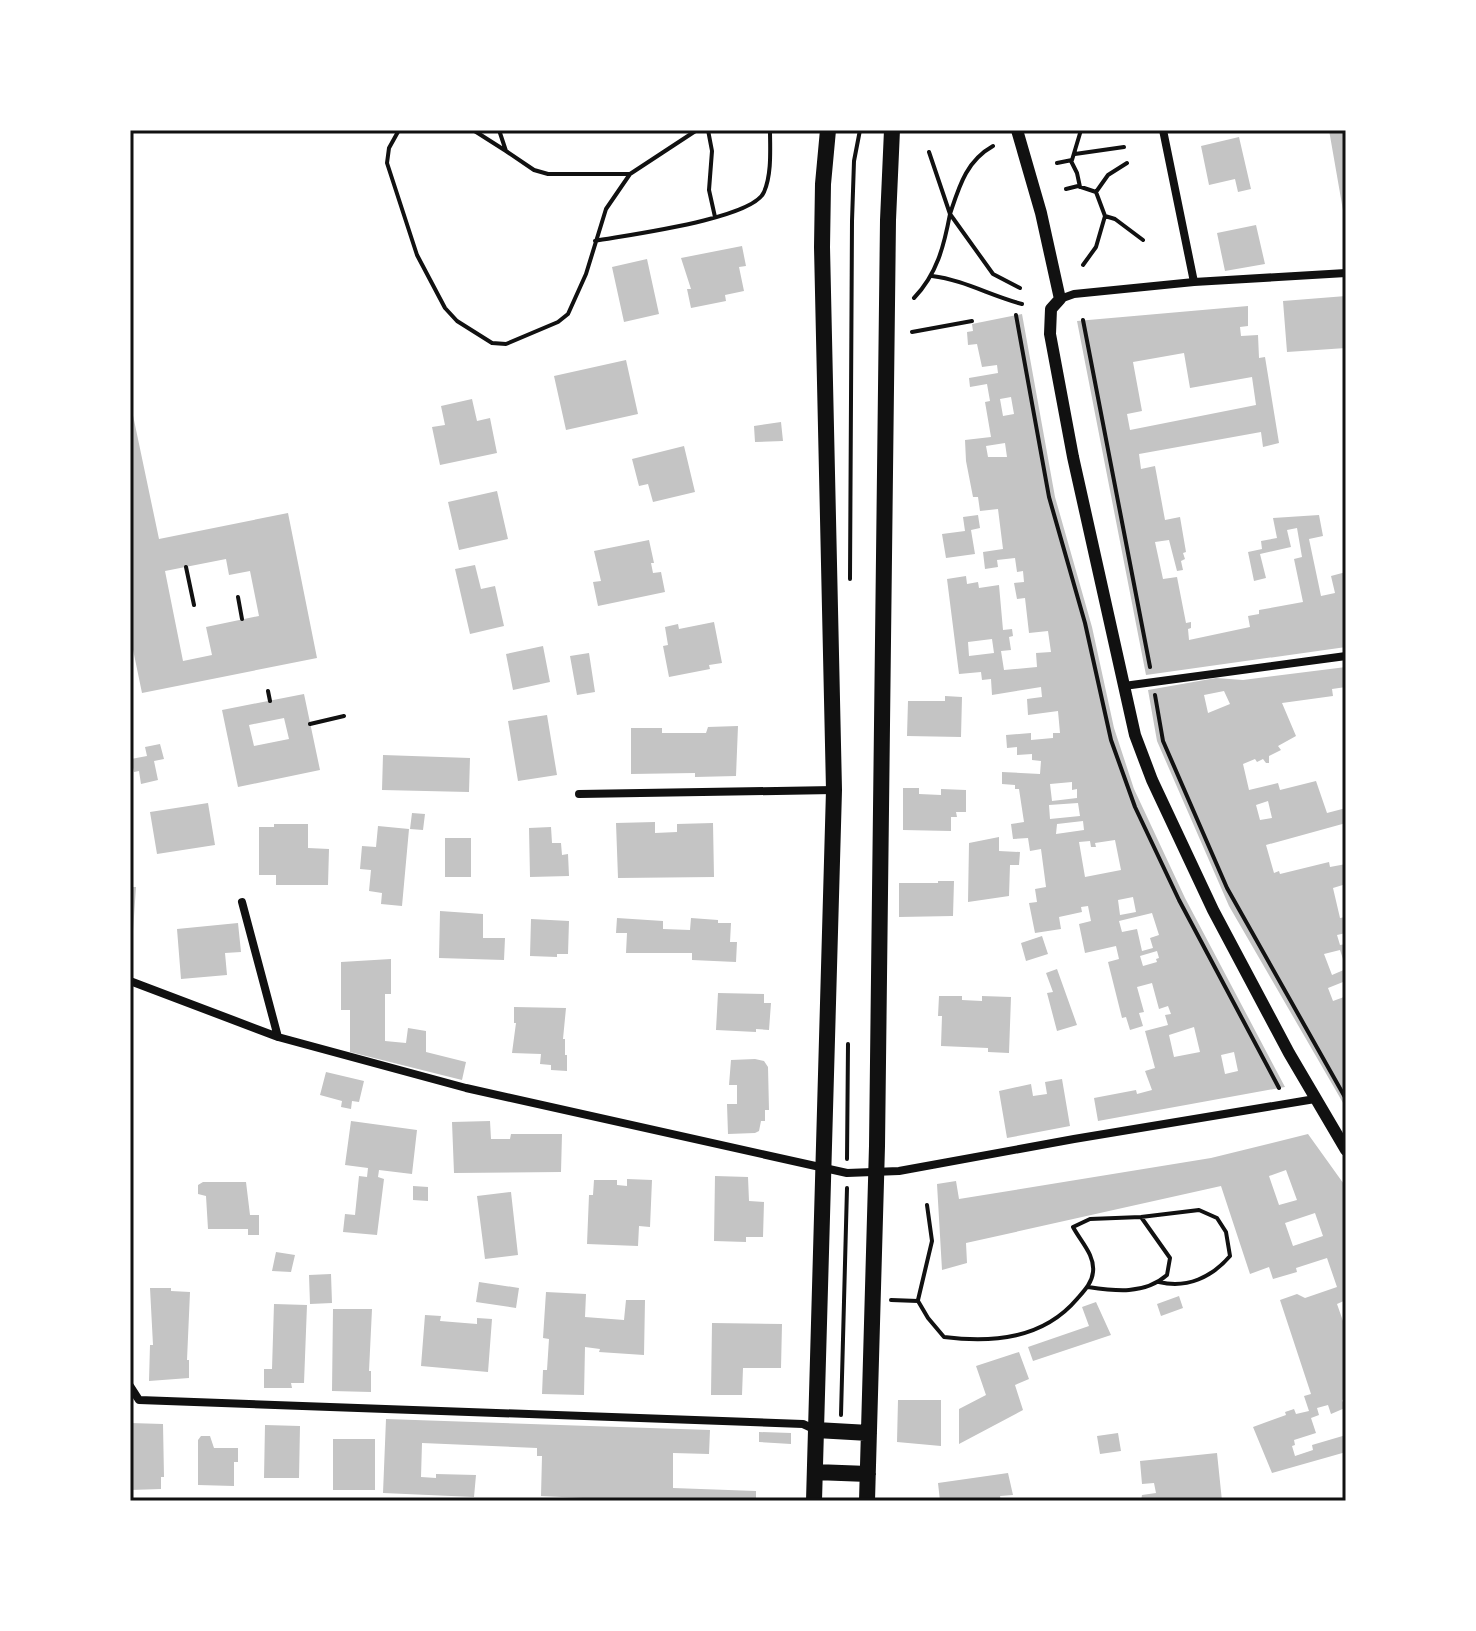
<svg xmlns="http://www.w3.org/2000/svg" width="1476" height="1631" font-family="'Titillium Web',sans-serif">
	<rect width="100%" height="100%" fill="#fff"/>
	<path fill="#c4c4c4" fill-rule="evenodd" d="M1329,130H1346V216H1344Z
		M1239,137L1251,189L1238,192L1235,179L1209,185L1201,146Z
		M1256,225L1265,264L1225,271L1217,233Z
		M742,246L746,266L739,267L744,291L725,295L726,301L691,308L687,289H691L681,258Z
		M647,259L659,314L624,322L612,267Z
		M1346,296V348L1287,352L1283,301Z
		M1248,306V326L1240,327L1241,336L1258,335L1259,358L1265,357L1279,443L1263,447L1261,432L1139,454L1141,469L1155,466L1165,520L1180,517L1186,552L1183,553L1185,559L1181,561L1183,570L1177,571L1169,540L1155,542L1163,579L1177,577L1186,623L1191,622V628L1188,629L1189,640L1250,627L1248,616L1259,614V610L1303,602L1294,559L1302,557L1297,528L1287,530L1291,547L1260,554L1266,578L1254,581L1248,552L1262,549L1261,541L1277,538L1273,518L1319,515L1323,536L1309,539L1321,596L1335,593L1331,576L1346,572V647L1146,675L1077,321ZM1184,353L1190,388L1252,377L1256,405L1130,430L1127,414L1142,411L1133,362Z
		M1022,314L1055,497L1092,627L1114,728L1134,789L1185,898L1285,1087L1098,1121L1094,1098L1136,1090L1137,1094L1152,1090L1145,1071L1155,1068L1145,1031L1168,1025L1165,1015L1171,1014L1168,1006L1159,1009L1152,983L1137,987L1144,1012L1139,1013L1143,1026L1130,1030L1126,1017L1122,1018L1108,962L1119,959L1116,946L1085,953L1079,924L1091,921L1088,906L1081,907L1082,912L1059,917L1061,929L1035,933L1029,903L1037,902L1035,889L1046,887L1041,849L1030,851L1028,838L1013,839L1011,824L1024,822L1019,789H1015V785L1002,784V772L1040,774L1041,761L1032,760V754L1017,755V747L1007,748L1006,735L1031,733V740L1053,738V733H1060L1058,711L1028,715L1027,699L1042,697L1041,687L992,695L991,679L982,680L981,672L959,674L947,579L966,576L967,584L978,582L979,588L999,585L1003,630L1012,629L1013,636L1009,637L1011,650L1001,651L1004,670L1037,667L1036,653L1051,652L1048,631L1029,633L1025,598L1017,599L1014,583L1024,582L1023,571L1017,572L1015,558L997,560L998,567L985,569L983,552L1003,549L998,509L980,511L978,497H973L966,461L965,440L991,437L985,402L990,401L987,384L970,387L969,378L998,373L997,365L982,367L977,344L968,345L967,332L973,331L972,324ZM1011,397L1014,414L1003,416L1000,399ZM1005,443L1007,457H988L986,446ZM992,639L994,653L969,656L968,642ZM1072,782V790L1077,789V798L1052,801L1050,784ZM1078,803L1080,816L1050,819L1049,805ZM1083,821L1084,830L1056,834L1057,824ZM1115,840L1121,870L1085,877L1079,842L1090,841L1091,847H1096L1095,843ZM1133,897L1136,912L1120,915L1118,900ZM1152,913L1159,935L1150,938L1153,948L1142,951L1137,929L1122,932L1119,921ZM1157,951L1159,958L1156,959L1157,962L1143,966L1140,956ZM1194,1027L1200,1052L1174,1057L1169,1035ZM1234,1052L1238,1071L1225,1074L1221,1055Z
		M626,360L638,414L566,430L554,376Z
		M472,399L477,421L490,418L497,453L440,465L432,427L445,425L441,406Z
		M130,401L159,539L288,513L317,658L142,693L130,635ZM226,559L229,575L250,571L259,616L206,627L212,655L183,661L165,571Z
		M781,422L783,441L755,442L754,426Z
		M684,446L695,492L653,502L648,484L639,486L632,459Z
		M497,491L508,539L459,550L448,502Z
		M978,515L980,528L971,530L975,554L946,558L942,534L965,531L963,517Z
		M649,540L654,563H651L653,573L661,572L665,592L598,606L593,582L601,581L594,551Z
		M475,565L481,589L495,586L504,626L470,634L455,569Z
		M714,622L722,663L709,665L710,669L669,677L663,646L668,645L665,627L678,624L679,629Z
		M543,646L550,682L513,690L506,654Z
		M589,653L595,692L577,695L570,656Z
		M1346,667V687L1332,689L1333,696L1282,703L1296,736L1278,746L1281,750L1269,756V763H1266L1263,759L1257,762L1255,759L1243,764L1249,790L1278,783L1280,790L1316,781L1327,813L1346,808V823L1266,845L1274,873L1279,871L1280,874L1329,862L1330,867L1346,864V884L1333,888L1340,918L1346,917V933L1337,935L1340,945L1346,944V968L1340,950L1324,954L1332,975L1346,969V990L1343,982L1328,988L1333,1001L1344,997L1346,1003V1108L1229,906L1157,741L1148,690L1216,678L1243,680ZM1224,691L1230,704L1208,713L1204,695ZM1268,801L1272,818L1260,820L1256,805Z
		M304,694L320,770L238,787L222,710ZM284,718L289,739L254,746L249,725Z
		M945,696L962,697L961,737L907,736L908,701H945Z
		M547,715L557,775L518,781L508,721Z
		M738,726L736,776L695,777V773L631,774V728H662V733H706L708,727Z
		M160,744L164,759L154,761L158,780L141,784L139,771L134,772L131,759L147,756L145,747Z
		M383,755L470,758L469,792L382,790Z
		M903,788H919V794L941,795V789L966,790V812H956L957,817H951V831L903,830Z
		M208,803L215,845L157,854L150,812Z
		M412,813L425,814L423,830L410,829Z
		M655,822V833L677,832V824L713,823L714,877L618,878L616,823Z
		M274,824H308V848L329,849L328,885H276V875H259V827H274Z
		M378,826L409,829L402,906L381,904L382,893L369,891L371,870L360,869L362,846L376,847Z
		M551,827L552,843H561L562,855L568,854L569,876L530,877L529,828Z
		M999,837V851L1020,852L1019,865H1010L1009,896L968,902L969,843Z
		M445,838H471V877H445Z
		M938,881H954L953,916L899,917V883H938Z
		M130,887H136L133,931L130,930Z
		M440,911L483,914V938H505L504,960L439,958Z
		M617,918L663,921V929L690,930L691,918L718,920V923H731L730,942H737L736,962L692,960V953H626L627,933H616Z
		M531,919L569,921L568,954H557V957L530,956Z
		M238,923L241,952L225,953L227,975L181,979L177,929Z
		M1042,936L1048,954L1026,961L1021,943Z
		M391,959V994H385V1041L406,1043L408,1028L426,1031V1052L466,1062L462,1080L350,1052V1010H341V962Z
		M1057,969L1077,1025L1057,1031L1047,993L1053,992L1046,973Z
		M718,993L764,994V1003H771L769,1030L756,1029V1032L716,1030Z
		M939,996H962V1000L982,1001V996L1011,997L1009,1053L988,1052V1048L941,1046L942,1016H938Z
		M514,1007L566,1008L563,1039H565V1055H567V1071L551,1070V1065L540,1064L541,1054L512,1053L516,1023H514Z
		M755,1059L764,1061L768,1067L769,1110H765V1121H761L759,1131L755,1133L728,1134L727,1104H737V1085H729L731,1060Z
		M326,1072L364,1081L359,1102L352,1101L351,1109L341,1107L342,1101L320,1095Z
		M1062,1079L1070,1126L1007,1138L999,1091L1031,1084L1033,1096L1047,1094L1045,1082Z
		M351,1121L417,1130L412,1174L379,1170L378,1177L384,1179L377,1235L343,1232L345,1214L355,1215L359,1176L367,1177L368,1168L345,1165Z
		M490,1121L491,1139H510L511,1134H562L561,1172L454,1173L452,1122Z
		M1308,1134L1346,1187V1300L1337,1304L1343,1321L1346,1320V1399L1342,1400L1345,1408L1331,1414L1328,1405L1317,1408L1319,1415L1311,1418L1316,1433L1294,1440L1295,1445L1292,1446L1295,1456L1313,1450L1312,1445L1346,1435V1452L1272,1473L1253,1427L1286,1415L1285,1412L1294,1409L1296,1414L1309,1411L1304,1396L1311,1394L1280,1300L1297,1294L1305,1298L1337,1287L1327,1258L1296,1268L1297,1272L1273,1279L1269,1267L1250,1274L1221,1186L966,1243L967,1263L942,1270L937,1184L956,1181L959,1199L1211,1158ZM1286,1170L1297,1200L1279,1205L1269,1176ZM1315,1213L1323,1236L1293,1246L1285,1223Z
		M715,1176L748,1177L749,1201L764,1202L763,1237H746V1242L714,1241Z
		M627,1179L652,1180L650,1227L639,1226L638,1246L587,1244L589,1195H593L594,1180H617V1185L627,1186Z
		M203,1182H246L250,1215H259V1235H248V1229H208L206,1196L198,1194V1185Z
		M413,1186L428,1187V1201L413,1200Z
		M511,1192L518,1255L485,1259L477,1196Z
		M276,1252L295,1255L291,1272L272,1271Z
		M331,1274L332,1303L310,1304L309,1275Z
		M479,1282L519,1288L516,1308L476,1302Z
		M150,1288H171V1291L190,1292L187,1360H189V1378L149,1381L150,1345H153Z
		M546,1292L586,1294L585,1317L624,1320L626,1300H645L644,1355L599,1352L600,1349L585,1347L584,1395L542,1394L543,1370H547L549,1339L543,1338Z
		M1179,1296L1183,1308L1161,1316L1157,1304Z
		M1096,1302L1111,1335L1033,1361L1028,1347L1089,1326L1082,1307Z
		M274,1304L307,1305L304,1383H291L292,1388H264V1369H272Z
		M333,1309H372L369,1371H371V1392L332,1391Z
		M425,1315L441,1316L440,1321L477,1324V1318L492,1319L488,1372L421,1366Z
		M712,1323L782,1324L781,1368H743L742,1395H711Z
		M1019,1352L1029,1379L1015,1385L1023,1410L959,1444V1409L986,1395L976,1366Z
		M898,1400H941V1446L897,1442Z
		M386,1419L710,1430L709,1454L673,1453V1488L756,1491V1501H645L541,1496L542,1456H537V1448L422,1443L421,1477L436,1478V1474L476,1475L474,1497L383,1493Z
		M130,1423L163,1424L164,1477H161V1489L130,1490Z
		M265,1425L300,1426L299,1478H264Z
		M759,1432L791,1433V1444L759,1442Z
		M1118,1433L1121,1451L1100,1454L1097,1436Z
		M201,1436H210L214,1448H238V1462H234V1486L198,1485V1440Z
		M333,1439H375V1490H333Z
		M1217,1453L1222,1501H1141L1142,1495L1156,1493L1154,1483L1142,1484L1140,1461Z
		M1008,1473L1013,1495L1000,1496L1001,1501H940L938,1483Z"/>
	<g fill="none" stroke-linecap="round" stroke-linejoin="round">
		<path stroke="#111" stroke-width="4" d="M399,130L389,148L387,163L417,255L445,308L457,321L492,343L506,344L558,322L568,314L586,274L606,209L630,174L697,130
			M473,130L506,151L499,130
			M708,130L712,151L709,190L715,217
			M506,151L534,170L548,174H630
			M929,152L950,214
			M1075,154L1124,147
			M1071,161L1077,173L1080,187
			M1057,163L1072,160L1081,130
			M1066,189L1078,186L1096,192
			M950,214C959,187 966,161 993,146
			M1105,216L1096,192L1108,175L1127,163
			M595,241C627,235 753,219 764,192C772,174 770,148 770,130
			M1083,265L1096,247L1105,216L1115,219L1143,240
			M932,276C964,280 991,296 1022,304
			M914,298C937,274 944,246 950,214L993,274L1020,288
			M1016,315L1049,497L1085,623L1111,740L1135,807L1179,900L1279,1088
			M1083,320L1150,667
			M912,332L972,321
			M186,567L194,605
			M850,579L852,221L854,161L860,130
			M238,597L242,619
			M268,691L270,701
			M1155,695L1163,741L1227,888L1346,1099
			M310,724L344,716
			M847,1159L848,1044
			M1088,1287C1115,1291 1144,1295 1167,1275L1170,1258L1141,1217
			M891,1300L918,1301L928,1318L944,1337C993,1343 1043,1339 1077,1299C1084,1291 1092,1283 1093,1272C1095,1255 1081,1242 1073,1227L1090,1219L1141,1217L1199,1210L1217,1218L1226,1232L1230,1256C1212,1277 1187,1289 1159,1282
			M918,1300L932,1241L927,1205
			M841,1415L847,1188"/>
		<path stroke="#111" stroke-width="8" d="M1163,130L1194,282
			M1060,299L1074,294L1194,282L1346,273
			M1124,686L1346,656
			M579,794L834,790
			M242,902L278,1037
			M130,981L278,1037L466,1088L847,1173L899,1171L1074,1139L1315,1099
			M130,1386L139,1400L803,1424L816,1430"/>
		<path stroke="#111" stroke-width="12" d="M1017,130L1041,213L1060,299L1051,309L1050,334L1073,457L1135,735L1152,780L1213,910L1289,1053L1346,1150"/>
		<path stroke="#111" stroke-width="16" d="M816,1430L869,1433
			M815,1472L868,1474
			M814,1501L834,790L822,247L823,184L828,130
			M867,1501L877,1146L888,220L892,130"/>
	</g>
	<rect width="1476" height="1631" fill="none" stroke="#ffffff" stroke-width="264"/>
	<rect x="132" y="132" width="1212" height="1367" fill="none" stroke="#111" stroke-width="3"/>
</svg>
